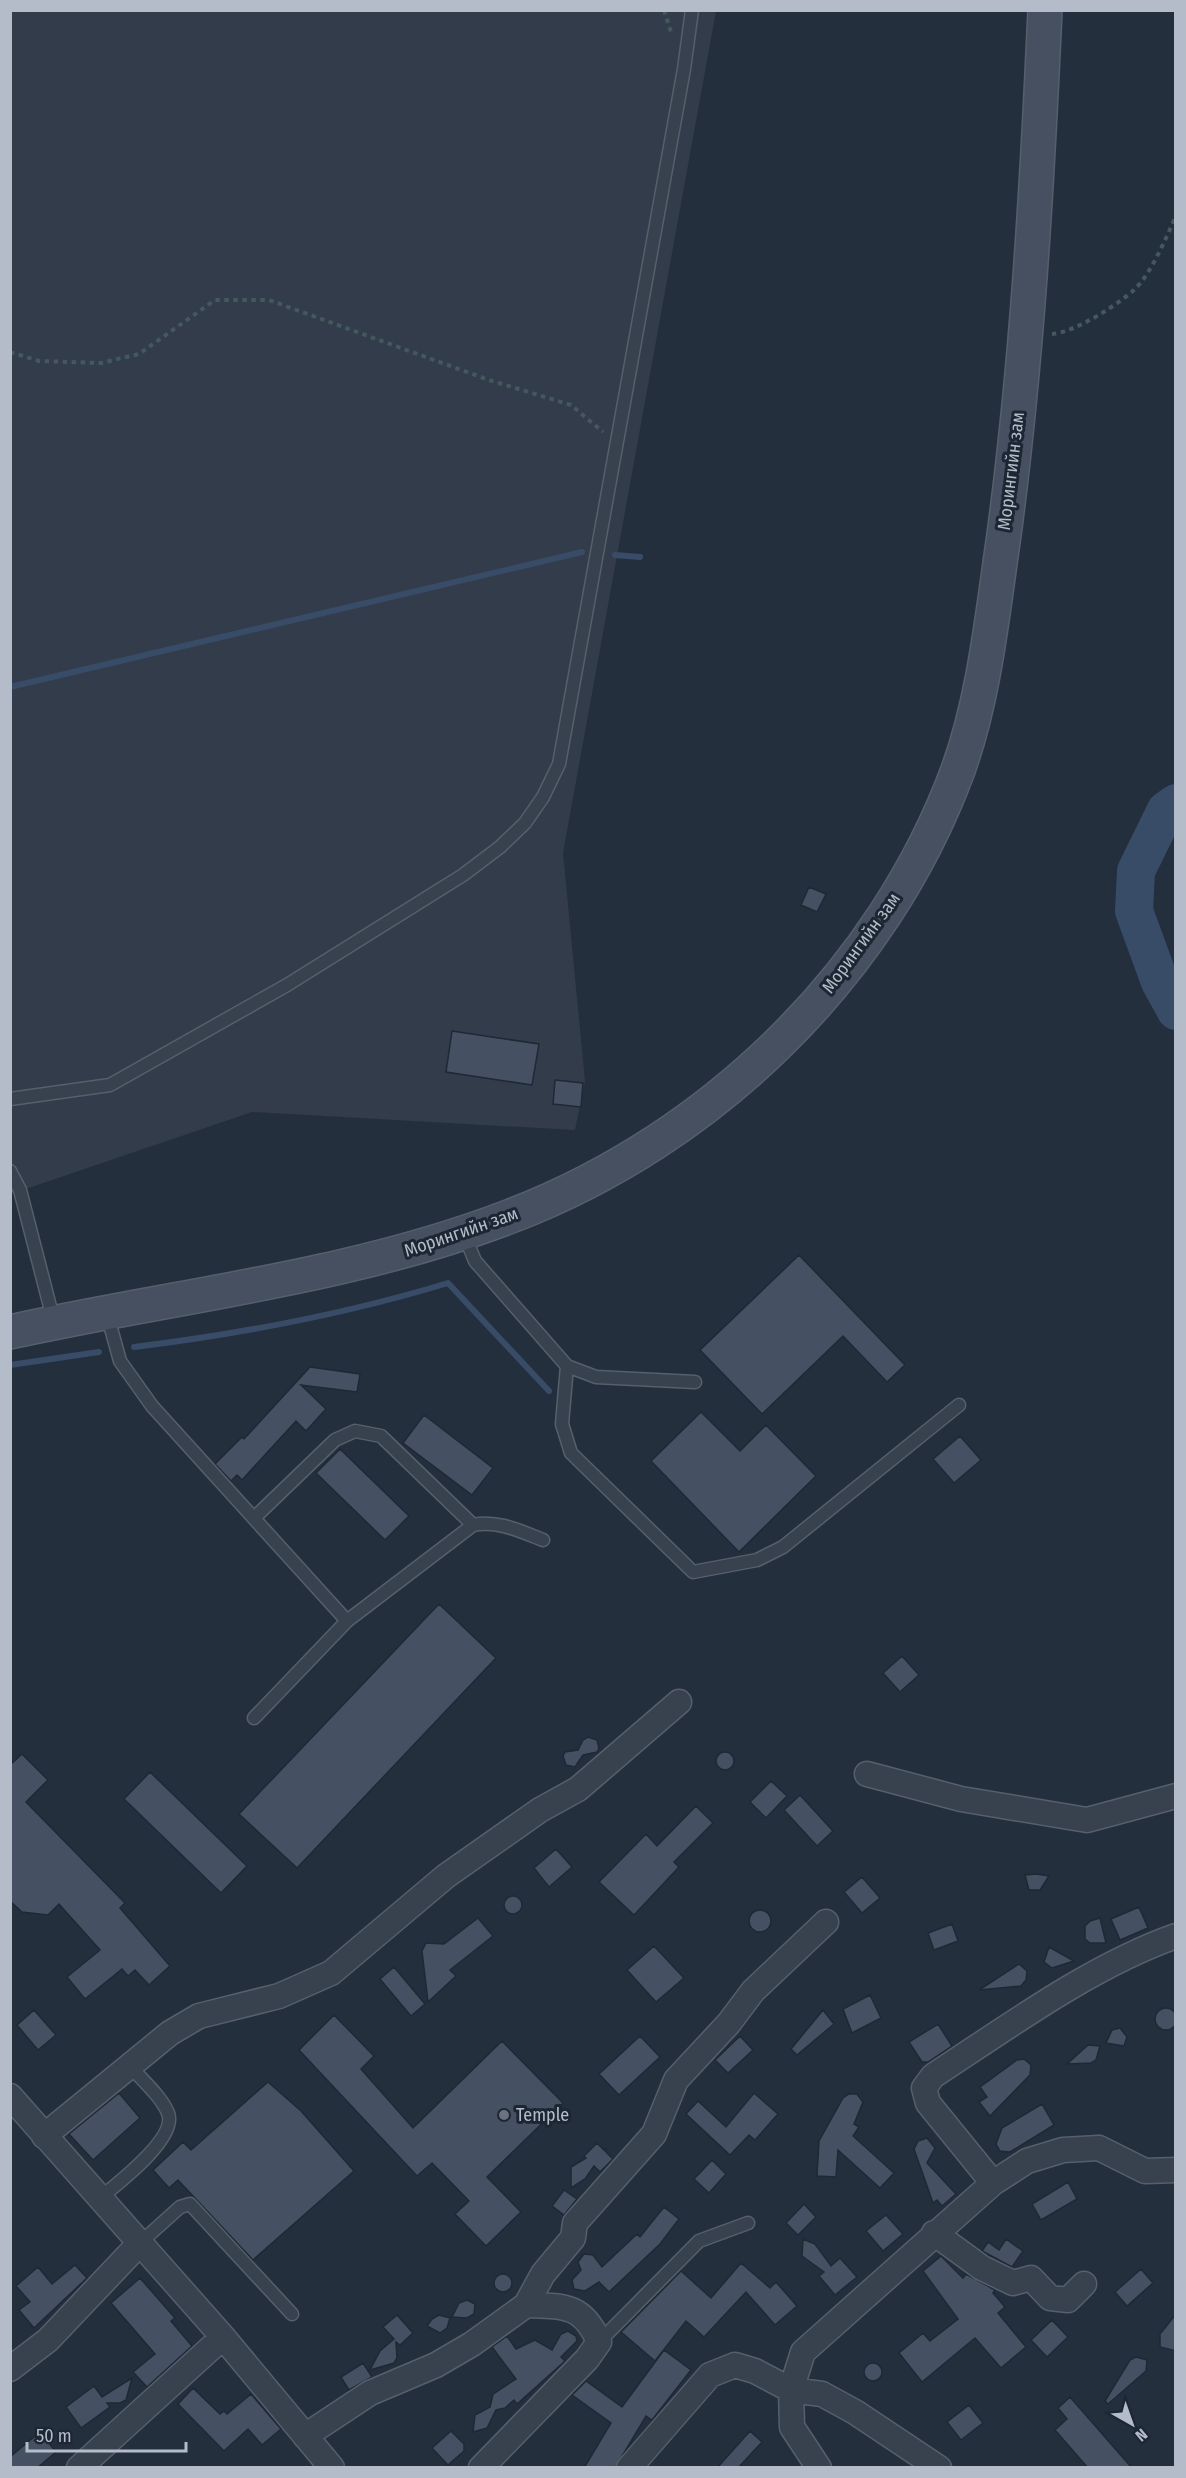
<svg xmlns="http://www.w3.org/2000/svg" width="1186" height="2478" font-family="'Fira Sans Condensed',sans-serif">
	<rect width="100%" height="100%" fill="#242f3e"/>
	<path fill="#323c4b" d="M11,11H716L563,853L585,1081L575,1130L252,1112L11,1194Z"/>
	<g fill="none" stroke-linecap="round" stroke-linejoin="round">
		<path stroke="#394c67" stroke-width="6" d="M615,555L640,557
			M10,687L582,552
			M134,1347C240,1334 346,1314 448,1283L549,1391
			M10,1365L99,1352"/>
		<path stroke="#394c67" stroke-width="38" d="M1176,803L1166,810L1136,871L1134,911L1160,982L1176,1011"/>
	</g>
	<path fill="#455162" stroke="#1f2835" stroke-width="1.5" d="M809,887L826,894L817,912L801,905Z
		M452,1031L539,1044L532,1085L446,1072Z
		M555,1080L583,1083L581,1107L553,1104Z
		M799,1255L905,1365L887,1382L843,1336L762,1414L700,1350Z
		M310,1367L360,1374L357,1392L301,1385L326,1409L306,1431L296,1421L242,1480L237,1475L231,1481L215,1464L242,1437L244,1439Z
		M701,1412L740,1451L766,1425L816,1476L739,1552L651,1461Z
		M424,1415L493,1468L472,1495L403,1443Z
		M960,1436L981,1460L954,1483L933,1459Z
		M340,1449L409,1516L385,1540L316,1473Z
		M439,1604L496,1658L297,1868L239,1814Z
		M902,1656L919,1675L900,1692L883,1673Z
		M588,1737L597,1740L599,1748L597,1752L583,1755L575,1767L566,1765L563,1756L565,1752L578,1750L583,1740Z
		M716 1761a9 9 0 1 1 18 0a9 9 0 1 1-18 0Z
		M22,1754L48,1780L26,1802L125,1903L120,1908L170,1966L149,1985L135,1970L128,1976L122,1969L85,1999L67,1977L100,1950L59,1904L48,1915L22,1912L10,1901V1765Z
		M150,1772L247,1866L221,1893L124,1799Z
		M771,1781L787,1796L766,1818L750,1802Z
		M800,1795L833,1831L817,1846L784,1810Z
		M696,1806L713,1823L674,1862L679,1867L634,1915L599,1882L646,1834L657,1846Z
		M556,1849L572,1867L549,1887L534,1868Z
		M1036,1874L1049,1876L1040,1890H1029L1025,1875Z
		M862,1877L880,1898L862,1913L844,1892Z
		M504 1905a9 9 0 1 1 18 0a9 9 0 1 1-18 0Z
		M1139,1907L1148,1928L1120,1940L1111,1919Z
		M749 1921a11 11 0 1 1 22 0a11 11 0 1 1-22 0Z
		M478,1918L493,1936L450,1970L456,1976L428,2002L422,1951L426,1943L444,1944Z
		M1100,1918L1106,1943H1090L1085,1939V1926L1090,1921Z
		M952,1924L958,1941L934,1950L928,1933Z
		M654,1946L684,1978L656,2002L627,1970Z
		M1049,1947L1074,1961L1052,1968L1044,1962Z
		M1019,1964L1027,1971L1026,1980L1021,1986L979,1990Z
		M394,1967L425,2004L411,2016L380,1979Z
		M870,1995L881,2018L852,2033L843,2009Z
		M1155 2019a11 11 0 1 1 22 0a11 11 0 1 1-22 0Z
		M34,2010L56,2035L38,2050L17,2025Z
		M823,2010L834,2024L797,2055L791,2049Z
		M334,2015L374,2056L361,2069L413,2128L502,2041L563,2103L487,2177L521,2212L486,2246L455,2214L469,2201L432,2163L417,2176L299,2050Z
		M938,2024L952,2046L928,2062H922L909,2042Z
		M1120,2028L1127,2037L1124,2046L1106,2043L1112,2030Z
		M640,2036L660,2057L619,2095L599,2074Z
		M740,2036L753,2050L728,2073L715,2060Z
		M1088,2045L1100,2046L1096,2060L1091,2063L1067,2064Z
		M1024,2059L1031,2065L1030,2075L990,2116L979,2102L987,2097L980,2087L1017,2060Z
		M268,2082L301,2111L354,2171L253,2260L178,2180L169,2188L153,2170L183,2142L191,2150Z
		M119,2093L140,2118L93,2160L69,2134Z
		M754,2093L778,2114L755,2140L749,2135L730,2155L686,2114L698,2101L726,2127Z
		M849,2094H857L863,2102L854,2124L859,2127L853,2136L894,2173L880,2188L838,2150L836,2177L817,2176L819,2141L843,2098Z
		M1042,2104L1054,2125L1010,2152L1000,2151L996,2144L1002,2128Z
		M927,2138L935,2148L927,2163L956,2194L942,2206L937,2200L933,2203L914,2149L918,2141Z
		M597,2143L604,2150L607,2148L605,2151L613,2159L600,2172L594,2166L585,2179L571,2188V2167L586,2158L584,2156Z
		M712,2160L726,2174L709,2193L694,2179Z
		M1068,2182L1077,2199L1041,2220L1032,2204Z
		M564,2190L577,2199L564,2215L552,2206Z
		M804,2204L816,2217L798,2235L786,2223Z
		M664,2207L679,2219L660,2244L609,2292L599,2282L585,2291L574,2289L572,2280L581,2270L578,2262L584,2254L593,2255L602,2267L637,2234L640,2237Z
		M886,2215L903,2234L883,2251L866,2231Z
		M803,2239L815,2244L831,2266L840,2258L857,2277L835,2295L819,2276L824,2272L802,2256Z
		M1006,2239L1023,2251L1012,2267L982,2251L988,2242L999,2250Z
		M941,2256L963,2278L966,2274L995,2290L993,2293L1005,2307L998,2313L1026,2347L1001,2368L975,2338L922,2382L899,2353L923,2333L930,2341L958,2319L923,2271Z
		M741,2263L770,2288L776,2282L797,2306L775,2325L746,2292L704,2337L686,2321L655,2361L621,2332L681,2271L711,2298Z
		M75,2265L87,2278L34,2328L19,2310L30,2302L16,2286L38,2267L52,2284Z
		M1141,2269L1153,2283L1127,2306L1115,2292Z
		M494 2283a9 9 0 1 1 18 0a9 9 0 1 1-18 0Z
		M140,2278L175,2318L171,2321L192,2346L147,2387L133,2372L155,2354L111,2303Z
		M467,2300L475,2304L474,2314L467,2318L452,2317L459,2303Z
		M1176,2314V2351L1160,2347V2334Z
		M397,2315L413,2333L400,2345L396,2342L397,2358L394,2363L370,2370L380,2351L394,2339L383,2327Z
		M439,2315L450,2318L447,2328L440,2333L427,2326L432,2319Z
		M1052,2320L1068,2337L1047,2357L1031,2340Z
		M568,2331L576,2336L577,2341L561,2357L565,2361L517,2404L514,2400L505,2408L496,2410L487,2428L473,2432L475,2415L490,2407L493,2394L516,2379L492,2347L507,2336L516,2349L535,2340L552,2350L561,2334Z
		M664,2350L691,2370L652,2420L646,2416L615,2468H584L611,2423L572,2395L586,2381L622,2407Z
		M1136,2357L1147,2360L1146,2371L1108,2404L1105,2401L1130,2360Z
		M363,2363L372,2377L349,2390L341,2377Z
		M864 2372a9 9 0 1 1 18 0a9 9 0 1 1-18 0Z
		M132,2378L126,2400L120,2403H107L110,2407L81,2428L66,2407L94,2386L102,2397Z
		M193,2388L220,2414L224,2411L227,2414L251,2394L281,2429L262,2445L248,2429L224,2451L178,2404Z
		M1070,2397L1097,2428L1132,2468H1088L1055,2430L1067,2419L1058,2408Z
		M969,2405L983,2423L961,2440L947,2422Z
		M451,2431L464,2444V2451L448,2465L432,2448Z
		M750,2431L762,2442L738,2468H717Z
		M40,2432L56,2452L37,2468H10V2457Z"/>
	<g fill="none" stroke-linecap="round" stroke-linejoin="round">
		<g stroke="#565f6c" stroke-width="15">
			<path id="lane" d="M10,1099L110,1085L287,985L463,875L500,847L525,823L543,797L559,764L684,69L692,10
				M10,1171L20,1190L54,1322
				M464,1234L475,1261L567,1366L596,1377L695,1382
				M107,1314L120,1361L152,1406L347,1621L473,1525C498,1520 520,1531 543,1540
				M567,1366L562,1424L571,1453L693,1572L757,1560L783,1547L959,1405
				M254,1518L335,1440L355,1431L381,1436L473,1525
				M254,1718L347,1621
				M100,2198C117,2184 178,2138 168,2113C161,2096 142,2080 130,2066
				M140,2243L180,2207L190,2204L292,2314
				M599,2342L699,2241L748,2223"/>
		</g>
		<g stroke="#565f6c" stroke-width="27">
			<path id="street" d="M867,1774L961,1799L1087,1820L1176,1796
				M10,2096L223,2337L332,2468
				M44,2136L170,2033L199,2016L279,1996L331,1973L446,1876L540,1810L578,1789L679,1702
				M993,2183L928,2103L924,2088L933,2076C1008,2027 1091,1966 1176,1936
				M934,2233L982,2268L1013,2283L1031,2278L1050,2298L1068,2300L1084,2284
				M10,2369L48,2340L140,2243
				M305,2436L370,2393L436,2365L472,2344L526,2305L543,2274L573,2238L575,2223L654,2134L676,2080L729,2023L753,1991L826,1922
				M79,2468L223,2337
				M481,2468L587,2359L599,2342C583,2304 563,2306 526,2305
				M629,2468L710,2375L735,2365L755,2371L791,2390L822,2394L855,2412L939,2468
				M819,2468L792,2427L791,2390L803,2352L993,2183L1027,2161L1063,2150L1099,2148L1145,2171L1176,2170"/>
		</g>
		<g stroke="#565f6c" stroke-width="36">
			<path id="secondary" d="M10,1332C178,1295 350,1278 511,1216C712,1139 883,973 958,770C984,698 992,618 1003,542C1027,366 1037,188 1045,10"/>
		</g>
		<path stroke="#44595c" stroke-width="4" stroke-dasharray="4.5 4.5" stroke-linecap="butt" d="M664,10L671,32
			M1052,334C1075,332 1116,306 1134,290C1151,274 1166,238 1176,216
			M10,352L39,361L101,363L139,354L215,300H269L489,380L571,405L603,432"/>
		<use href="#lane" stroke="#38414e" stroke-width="12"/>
		<use href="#street" stroke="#38414e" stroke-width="24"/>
		<use href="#secondary" stroke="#465061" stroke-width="33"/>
	</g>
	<circle fill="#6b7280" stroke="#1d2633" stroke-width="2" cx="504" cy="2115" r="6"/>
	<g text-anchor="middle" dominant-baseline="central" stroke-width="6" stroke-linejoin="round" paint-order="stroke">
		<g font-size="18" fill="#b4bcc9" stroke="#1d2633">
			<text transform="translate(1011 471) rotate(-83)">Морингийн зам</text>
			<text transform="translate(861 943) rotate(-54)">Морингийн зам</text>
			<text transform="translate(461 1232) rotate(-19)">Морингийн зам</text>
		</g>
		<g font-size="18" fill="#b4bcc9" stroke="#1d2633" text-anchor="start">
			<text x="516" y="2115">Temple</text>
		</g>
	</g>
	<rect width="1186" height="2478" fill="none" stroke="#b4bcc9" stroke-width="24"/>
	<g transform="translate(1132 2424) rotate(140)" stroke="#1d2633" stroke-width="4.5" paint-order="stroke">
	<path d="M0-4.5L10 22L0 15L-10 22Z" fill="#b4bcc9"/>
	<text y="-9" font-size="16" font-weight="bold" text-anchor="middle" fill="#b4bcc9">N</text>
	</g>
	<path d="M27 2442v9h159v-9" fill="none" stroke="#b4bcc9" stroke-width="3"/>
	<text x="36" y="2442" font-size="18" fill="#b4bcc9" stroke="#1d2633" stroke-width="4.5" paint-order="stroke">50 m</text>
</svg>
